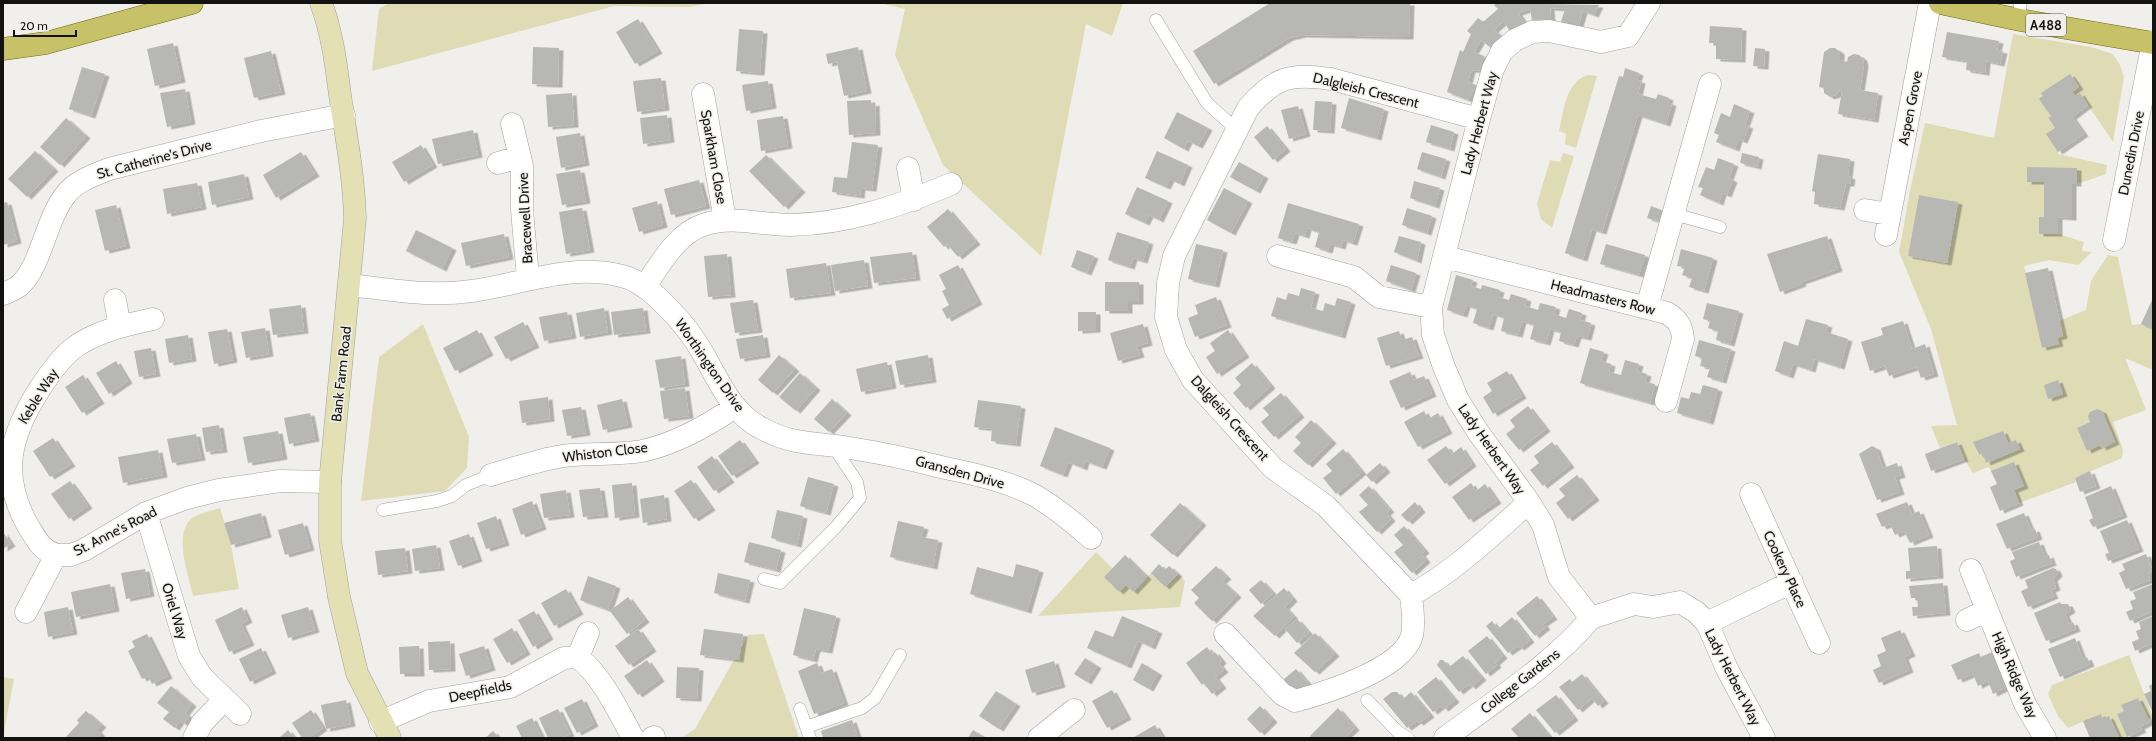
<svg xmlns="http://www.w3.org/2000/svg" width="2156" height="741" font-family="Cabin,sans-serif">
	<defs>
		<filter id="shadow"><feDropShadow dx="4.5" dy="2.5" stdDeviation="0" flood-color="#0004"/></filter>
	</defs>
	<rect width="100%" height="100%" fill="#f0efeb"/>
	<path fill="#dedbb5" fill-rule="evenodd" d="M389,3H710L689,7L614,6L372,71L379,9Z
		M879,3H1123L1112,36L1086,24L1041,256L943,165L895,55L905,9Z
		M2013,34L2091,47L2113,54L2120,65L2124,77L2113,142L2080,93L2075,96L2072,92L2079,87L2070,74L2042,93L2051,116L2048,119L2055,128L2058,154L2107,165L2106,174L2077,184V168L2027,182H2044V217H2039V234H2058L2084,242L2082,251L2092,252L2078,265L2049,260L2024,266L2042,348L2059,344L2057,338L2063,336L2059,321L2086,310L2091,281L2108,255L2118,257L2132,325L2141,324L2153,329V370L2125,358L2146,410L2113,422L2123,450L2122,458L2075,478L2076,482L2019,503L2014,490L2024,486L1991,471L1989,467L1973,473L1964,459L1957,442L1940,448L1931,426L1957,425L1931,329L1899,252L1910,191L1925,123L1994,138ZM1919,195L1958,202L1947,263L1908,256ZM2097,409L2101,411L2115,442L2102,448L2100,445L2087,451L2077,428L2090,422V412ZM2003,431L2008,443L2016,440L2020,449L1987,463L1983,453L1978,455L1974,442Z
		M1588,75L1597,76L1576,148L1565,144L1566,134L1559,131C1564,111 1565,82 1588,75Z
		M1563,153L1574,156L1552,228L1541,219L1537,204L1550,160L1560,162Z
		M423,324L469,437L467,468L445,491L361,501L379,357Z
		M220,508L231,545L239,589L193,596C189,576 173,536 191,519C198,513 211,511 220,508Z
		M1096,552L1112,568L1104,577L1119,592L1126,585L1133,592L1151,573L1165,587L1178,574L1185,581L1180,607L1038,616Z
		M764,634L799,738H681L695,729L748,635Z
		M2129,655L2153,717L2148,719L2138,698L2122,705L2124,711L2117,714L2127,737H2119L2110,717L2103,719L2101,714L2068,728L2058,716L2048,694L2052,685Z
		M3,677L14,679L3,737Z"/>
	<path fill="#b7b7b3" filter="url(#shadow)" d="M1270,3H1410L1409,37L1302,35L1289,38L1214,84L1193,51Z
		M1497,3L1599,5L1594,15L1583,11L1578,28L1561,22L1565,9L1550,8L1551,19L1532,20L1530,9L1518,13L1524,22L1510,32L1504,21L1494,30L1501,36L1491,48L1481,40L1474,52L1484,56L1479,71L1471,70L1468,82L1476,85L1468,100L1447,92L1460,50L1463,52L1471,34L1467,31L1478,18L1483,22L1498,9L1494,5Z
		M638,19L658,51L635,64L616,32Z
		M1710,26L1742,28L1741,60L1716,59V43H1709Z
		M739,29L763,31L760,73L736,71Z
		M1947,32L1999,41L1997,50L2003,51L2000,64L1986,61L1985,73L1966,70L1967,61L1942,57Z
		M173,43L181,80L155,86L147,49Z
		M533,47L559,48L558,85L532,84Z
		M858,47L867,91L844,96L837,62L828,64L826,54Z
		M1755,48L1765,49L1764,67L1753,66Z
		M1830,48H1835L1840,52V60L1847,62L1848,57L1854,54L1859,55L1863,59L1864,64L1860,90L1878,93L1874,120L1838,114L1842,91L1839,90L1836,95L1830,97L1824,93V88L1819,87L1824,52Z
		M271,51L281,92L254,98L244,58Z
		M82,67L105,74L91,116L69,109Z
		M1625,68L1639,73L1637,80L1641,81L1638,94L1656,99L1658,94L1669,98L1668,102L1672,104L1666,124L1638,115L1602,232L1592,229L1583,259L1565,253L1619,76L1623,77Z
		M2070,74L2079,87L2072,92L2075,96L2080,93L2088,105L2072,117L2084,134L2058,152L2046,134L2055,128L2048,118L2051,116L2039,99L2043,96L2041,93Z
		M661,78L665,108L637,112L633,81Z
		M768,81L772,106L746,111L742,85Z
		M185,89L191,122L167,127L160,93Z
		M572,93L574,125L548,127L546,95Z
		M1349,98L1384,109L1377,138L1341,128Z
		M871,100V104L875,103L876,133L849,135L847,101Z
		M1315,101L1332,102L1330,131L1313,130Z
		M1734,104L1750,111L1745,125L1749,126L1743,141L1738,139L1735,149L1716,142L1719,135L1714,133L1721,113L1730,117Z
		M1298,106L1306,134L1289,139L1281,110Z
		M1177,112L1208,128L1198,146L1188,141L1184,149L1164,138Z
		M667,115L670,140L643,144L640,118Z
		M783,116L788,146L761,151L757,120Z
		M66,118L86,136L60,165L40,147Z
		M1431,125L1454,132L1450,149L1426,142Z
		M1267,126L1286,149L1273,160L1254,137Z
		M473,130L478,155L438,164L432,139Z
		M580,133L585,163L561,168L556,137Z
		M852,142L878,145L872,189L861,188L860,196L832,192L834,177L847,178Z
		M421,145L433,165L404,182L392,162Z
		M35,151L54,169L27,197L8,179Z
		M1157,151L1188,165L1180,184L1170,179L1166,187L1145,178Z
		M301,152L315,174L276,198L263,175Z
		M1422,152L1446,159L1441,177L1417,169Z
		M1742,153L1759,157L1757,167L1740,163Z
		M1818,154L1850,159L1848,176L1851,177L1850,184H1846L1840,208L1814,204L1815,192L1812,191Z
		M766,155L801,190L784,207L749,171Z
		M1718,158L1734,164L1729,178L1733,180L1727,195L1722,193L1719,203L1700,195L1703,188L1698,187L1706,167L1714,170Z
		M1239,162L1264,176L1256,191L1230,177Z
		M2027,167L2077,168V184H2072V218L2058,217V234H2039V217H2044V182H2027Z
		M580,170L586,201L562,205L556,174Z
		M244,174L249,197L212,205L208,182Z
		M699,180L706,206L671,215L664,189Z
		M1414,181L1440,188L1435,206L1410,198Z
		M197,183L202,207L167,214L163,189Z
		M1137,187L1168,201L1159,220L1149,215L1145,223L1125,214Z
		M1224,188L1248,201L1231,233L1207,220Z
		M1919,195L1958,202L1947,263L1908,256Z
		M657,201L663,225L639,232L632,208Z
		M7,202L17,241L3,245V203Z
		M1288,203L1359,224L1353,243L1343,240L1341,247L1330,244L1328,251L1315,247L1319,232L1307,228L1305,236L1295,233L1292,242L1278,238Z
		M116,205L126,246L105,251L95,210Z
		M1651,206L1664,211L1660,222L1647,218Z
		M582,208L590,250L566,254L559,212Z
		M1407,208L1432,216L1427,233L1402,225Z
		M948,209L976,242L958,257L947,244L944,247L927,227Z
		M416,230L452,248L442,269L406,251Z
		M1117,232L1149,242L1143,261L1133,258L1130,267L1108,260Z
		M504,234L509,257L466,266L461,243Z
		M1399,236L1421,242L1417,261L1394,252Z
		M1827,236L1838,269L1801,282L1802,284L1780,292L1767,254Z
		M1196,244L1223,250L1215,285L1188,279Z
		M1606,244L1645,255L1639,275L1600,264Z
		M1681,249L1713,258L1704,291L1689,287L1692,278L1682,275L1685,267L1677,266Z
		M1077,250L1094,256L1087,273L1071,267Z
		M912,252L916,278L874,283L870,257Z
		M727,254L731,295L708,297L704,256Z
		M864,260L868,286L835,291L831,265Z
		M826,263L831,293L790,298L786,269Z
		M958,265L978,302L947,319L942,309L949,305L942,291L946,289L939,275Z
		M1391,265L1416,273L1411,290L1386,281Z
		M2048,268L2063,336L2057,338L2059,344L2042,348L2025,273Z
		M1456,275L1473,280L1471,286L1481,289L1482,285L1500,290L1498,297L1509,300L1511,294L1527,299L1525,306L1538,310L1540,303L1556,307L1554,314L1566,318L1569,309L1582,313L1580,320L1591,323L1587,338L1577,336L1574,345L1559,341L1561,332L1550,329L1546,343L1530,339L1534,325L1522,321L1518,335L1501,331L1504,318L1493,314L1489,328L1473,323L1477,309L1466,305L1463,315L1447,310Z
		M1105,282H1139V302H1128V311H1105Z
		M1301,288L1315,292L1311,308L1323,311L1325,303L1335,306L1337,298L1351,302L1341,336L1271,316L1277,297L1286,300L1288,293L1299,296Z
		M1216,297L1227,325L1195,337L1188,318L1198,314L1195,305Z
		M2153,298V329L2141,324Z
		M753,300L758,330L735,333L730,303Z
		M1707,303L1739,311L1730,344L1716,340L1718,331L1708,328L1710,321L1703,319Z
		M301,305L304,331L273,335L269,309Z
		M604,308L608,332L580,337L576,313Z
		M643,308L646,331L614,335L611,312Z
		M567,312L572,336L544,341L539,317Z
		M1078,312H1096V330L1078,331Z
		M1806,319L1828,325L1826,332L1848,339L1840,367L1814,359L1811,370L1793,364L1789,376L1775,371L1784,341L1798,346Z
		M1903,321L1912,349L1925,344L1934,374L1921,378L1917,367L1889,376L1885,366L1870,371L1861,342L1883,335L1881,328Z
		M523,322L535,345L506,359L494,337Z
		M1143,324L1148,343L1137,346L1140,355L1118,361L1110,333Z
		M265,328L269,354L246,358L241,332Z
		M227,329L233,360L214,364L208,332Z
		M477,330L489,353L455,371L443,348Z
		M1228,330L1245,355L1217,374L1206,357L1215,351L1210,343Z
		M1399,331L1402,340L1412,337L1419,356L1386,366L1377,338Z
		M188,335L192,359L169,363L165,339Z
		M763,335L766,355L740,359L736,339Z
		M1699,340L1731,349L1722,381L1707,377L1710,368L1700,366L1702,358L1695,356Z
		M151,348L156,374L139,377L134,351Z
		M1590,348L1604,352L1601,361L1611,364L1609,372L1621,375L1625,360L1639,364L1637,371L1647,374L1645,382L1655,384L1650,403L1580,383Z
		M779,355L795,369L773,393L758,380Z
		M928,355L932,380L900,385L895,361Z
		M681,356L685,384L660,388L655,360Z
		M116,361L128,381L109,394L96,373Z
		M887,362L892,386L861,392L856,369Z
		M1252,363L1271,386L1246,408L1233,393L1241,385L1235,378Z
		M1507,371L1522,396L1493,414L1483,397L1492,391L1487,383Z
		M1410,372L1414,380L1424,376L1432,394L1401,408L1389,381Z
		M800,373L816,388L796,411L779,397Z
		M83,375L100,401L82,413L65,387Z
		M2058,380L2063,394L2048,399L2044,385Z
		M1703,385L1718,389L1709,422L1677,413L1681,397L1689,399L1691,392L1700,394Z
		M685,388L689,416L664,419L660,391Z
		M1281,393L1300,415L1274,437L1261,422L1269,415L1263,408Z
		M548,397L550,419L522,423L519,401Z
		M622,399L628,425L603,430L597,405Z
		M832,399L847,413L829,432L814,419Z
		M978,400L1021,406L1016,444L991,441L992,429L974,427Z
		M1528,406L1546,429L1519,450L1506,434L1515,427L1510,420Z
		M581,407L586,433L567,436L562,410Z
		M2097,409L2102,411L2115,442L2102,448L2100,445L2087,451L2077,428L2090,422L2088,416L2090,412Z
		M1424,411L1428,419L1438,413L1448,431L1418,447L1404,422Z
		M310,413L315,439L289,444L284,418Z
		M1311,420L1332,441L1308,465L1293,451L1301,443L1295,437Z
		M219,425L223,450L206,452L202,428Z
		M1055,427L1110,448L1102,467L1085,461L1083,468L1068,462L1063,475L1040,466Z
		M278,431L283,457L248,463L243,437Z
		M2003,431L2008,443L2016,440L2020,449L1986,463L1983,453L1979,455L1973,442Z
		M196,434L201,458L172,463L167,439Z
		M53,438L71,464L50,477L33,451Z
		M740,440L755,461L732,476L718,456Z
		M1552,442L1570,465L1543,486L1530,470L1539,463L1534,456Z
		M1957,442L1964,459L1931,471L1925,454Z
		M1446,446L1452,454L1461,447L1472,464L1445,484L1427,460Z
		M1872,446L1876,448L1883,468L1897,463L1901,475L1895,477L1900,492L1877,500L1859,454Z
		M1343,449L1362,472L1336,494L1323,478L1332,471L1326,464Z
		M158,450L163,475L123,483L118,457Z
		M712,456L730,480L714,491L697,467Z
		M2014,462L2024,486L2014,490L2019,503L2000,511L1990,487L1997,484L1991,471Z
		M1380,463L1386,470L1372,482L1366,475Z
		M2090,471L2096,486L2080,492L2075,478Z
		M1577,475L1595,498L1568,519L1556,503L1565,496L1559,489Z
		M808,477L834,484L826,513L800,506Z
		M691,480L711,508L694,519L674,491Z
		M70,481L88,506L69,519L51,494Z
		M632,483L635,515L615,518L612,485Z
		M1471,483L1476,491L1485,484L1497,501L1469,520L1452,497Z
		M1369,486L1390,510L1386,513L1391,519L1377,532L1359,512L1368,505L1359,495Z
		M2111,486L2123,515L2093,527L2089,520L2093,518L2085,497Z
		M600,488L604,515L583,517L579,490Z
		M566,490L570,515L544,518L540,494Z
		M664,495L667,519L643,523L640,499Z
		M532,501L542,527L521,535L512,509Z
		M1415,502L1421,510L1408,522L1401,515Z
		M1907,502L1912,514L1919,511L1929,535L1910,543L1904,531L1895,535L1890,524L1882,527L1876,514Z
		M1180,503L1202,523L1173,555L1150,535Z
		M777,510L803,516L797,545L771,538Z
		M261,513L267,535L231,545L224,523Z
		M2024,513L2031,530L2035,529L2038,537L2007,549L1996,524Z
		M496,516L505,543L486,549L477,523Z
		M2127,520L2139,549L2108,561L2105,554L2109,553L2100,531Z
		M898,521L924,527L921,537L938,540L933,567L890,557Z
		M303,523L310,548L285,555L278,530Z
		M1404,526L1425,551L1421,554L1426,560L1412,573L1394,552L1403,545L1394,535Z
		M3,532L11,544L3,549Z
		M469,534L478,559L458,566L449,541Z
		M749,542L781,550L776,570L744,562Z
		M2039,542L2045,557L2049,555L2052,563L2016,577L2010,561L2015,559L2012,552Z
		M436,545L440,568L415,571L412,549Z
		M1937,546L1939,576L1906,579V571H1910L1908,548Z
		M405,548L408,571L378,575L375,551Z
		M2146,554L2153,571L2148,573L2150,580L2126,589L2119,573L2125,570L2122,564Z
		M1125,555L1147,577L1133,592L1126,585L1119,592L1104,577Z
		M1016,564L1039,570L1027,611L970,594L977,567L1013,577Z
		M1159,564L1165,570L1169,566L1178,574L1165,587L1151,573Z
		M1216,566L1227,577L1222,581L1237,595L1212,621L1194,603L1199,598L1191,590Z
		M2053,568L2056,569L2058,574L2053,579L2056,588L2051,590L2054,596L2028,607L2021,591L2028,588L2025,580Z
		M145,569L150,594L126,599L121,573Z
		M718,573L750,580L745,601L714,593Z
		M588,576L616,586L608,610L580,600Z
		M1261,580L1273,593L1261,604L1249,590Z
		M1943,583L1946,613L1913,616L1912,607H1918L1917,598H1911L1909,586Z
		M110,584L115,609L76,617L71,592Z
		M2153,584V611L2130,621L2126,612L2133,609L2130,601L2136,599L2133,592Z
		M1284,588L1293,599L1285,607L1294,617L1275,636L1253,616Z
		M566,589L579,612L554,626L541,603Z
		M1537,596L1553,617L1543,624L1546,627L1535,636L1516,613Z
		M628,597L645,620L627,634L610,611Z
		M2060,602L2061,604H2068L2071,610L2065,614L2069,624L2073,622L2076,629L2046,641L2034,613Z
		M68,607L73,632L48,637L44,612Z
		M242,607L248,620L241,624L250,643L229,652L215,620Z
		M308,607L315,630L288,638L281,615Z
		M804,608L836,616L828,651L816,649L813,660L793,655Z
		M534,611L549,637L533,647L518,620Z
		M1122,616L1158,631L1151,647L1138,641L1127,666L1087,648L1095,630L1113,637Z
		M2153,616V643L2135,651L2132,642L2139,639L2136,631L2141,629L2139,622Z
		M1512,617L1530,640L1520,648L1518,646L1508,653L1486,626L1492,621L1498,629Z
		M1297,619L1309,633L1297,643L1285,629Z
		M512,628L526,652L507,663L493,639Z
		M638,629L652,649L629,665L615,646Z
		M704,629L743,634L739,660L700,655Z
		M1900,630L1911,654L1904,657L1909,670L1879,683L1873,670L1881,666L1877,655L1886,651L1881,638Z
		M1315,633L1335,654L1315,672L1294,653Z
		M147,634L168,676L152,684L148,676L142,679L128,651L135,647L132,641Z
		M1487,636L1503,656L1495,663L1497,665L1486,674L1468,651Z
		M2075,638L2083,659L2087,657L2090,664L2060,677L2048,649Z
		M450,641L451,669L429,670L428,642Z
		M419,646L420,674H400L399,647Z
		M484,646L491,668L466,676L459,654Z
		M1207,647L1212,654L1215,652L1222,661L1219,664L1224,670L1215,677L1222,686L1212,694L1204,683L1202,685L1186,663Z
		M261,648L272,671L250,682L239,659Z
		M1992,652L2007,687L1993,694L1988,681L1978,686L1973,674L1958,680L1951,665L1979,653L1981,657Z
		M1463,656L1482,678L1471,687L1469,684L1459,692L1437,665L1440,660H1443L1449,667Z
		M1085,658L1097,666L1087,682L1074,674Z
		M647,660L660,679L638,695L624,676Z
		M1054,661L1061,685L1032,693L1025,670Z
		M817,663L821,673L832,669L844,703L814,714L798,671Z
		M1142,663L1158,673L1149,689L1133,680Z
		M677,667L699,668L697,699L676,698Z
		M1296,669L1308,683L1296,693L1284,679Z
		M1582,674L1604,701L1598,706L1592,698L1578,710L1559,687L1570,679L1572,682Z
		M1436,677L1455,700L1444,709L1441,706L1433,712L1417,692Z
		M2153,684V713L2144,694L2151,691L2149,686Z
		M171,686L192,704L185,713L189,717L184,724L180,721L175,728L163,719L169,712L157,703Z
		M1112,690L1127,717L1107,728L1092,701Z
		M996,691L1016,704L999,729L979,716Z
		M1392,692H1397L1403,699L1411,692L1430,715L1419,723L1417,721L1407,728L1383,699Z
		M1556,695L1574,718L1555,733L1536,710Z
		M2138,698L2150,722L2140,727L2142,730L2127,737L2117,714L2124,711L2121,705Z
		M582,699L594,724L577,733L564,708Z
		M346,700L351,724L326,729L321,705Z
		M1260,706L1273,720L1260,733L1247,719Z
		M1338,708L1355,728L1344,738H1311L1310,736Z
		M558,709L570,734L561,738H548L539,718Z
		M311,710L323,728L309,738H302L292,723Z
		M86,711L102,725L97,730L101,734L97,738H65L79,723L77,720Z
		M1530,713L1549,736L1546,738H1519L1511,729Z
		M2101,714L2103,719L2109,716L2119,738H2090L2083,721Z
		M532,718L542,738H522L516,726Z
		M852,720L858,738H823L821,731Z
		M1155,725L1163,738H1135L1134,737Z
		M288,730L294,738H279Z
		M973,730L986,738H968Z
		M493,731L499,738H485Z"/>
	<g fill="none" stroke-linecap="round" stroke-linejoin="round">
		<g stroke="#a2a19d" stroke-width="13">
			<path id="lane" d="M1156,20L1207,103L1237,130
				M2020,20V3
				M1674,214L1720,227
				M383,510L437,501L452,496L466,485L491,475
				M764,579L780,583L836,527L860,498L857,482L833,446
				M1367,700L1398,732L1408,738
				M800,709L810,738
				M806,727L862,708L875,698L900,655"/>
		</g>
		<g stroke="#a2a19d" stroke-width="23">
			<path id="street" d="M1649,3L1628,36L1601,42L1549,31L1532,32L1515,40L1502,51L1493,69L1479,119L1431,307L1433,335L1444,367L1458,400L1478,432L1529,502L1543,525L1559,577L1591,618L1634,604L1653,607L1680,602L1696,612L1707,623L1727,669L1764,738
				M703,94L725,220
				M1479,119L1331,79C1290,73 1275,77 1248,108L1174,256L1168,283L1166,317L1176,350L1193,380L1273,468L1326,506L1411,595C1455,571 1492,535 1529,502
				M512,124L522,166V210L528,278
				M498,163L520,157
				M908,168L914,200
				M1865,210L1889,214
				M1886,235L1930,3
				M2114,240L2153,42
				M1278,256L1354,277L1379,297L1431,307
				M1445,257L1667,313C1678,320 1682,326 1683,339L1666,401
				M350,285C392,290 430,297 472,291C522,284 570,263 622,276C635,279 647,288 657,297C672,311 685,325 696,342C715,371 728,411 761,428C794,446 815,442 850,448C882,453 914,460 945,468C975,474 1006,481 1034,495C1055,507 1073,522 1091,538
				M645,286C660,265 676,234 703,225C732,215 760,225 790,225C847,224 899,206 951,184
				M3,294C8,292 15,289 19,286C42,266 45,219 67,193C77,181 94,175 109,169L261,131L344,115
				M115,300L120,327
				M1647,307L1710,84
				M491,475C518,467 544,458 571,455C595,453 619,455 642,451C675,444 707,426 735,407
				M1751,494L1819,643
				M146,513L189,656L202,677L240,714
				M56,555C40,549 37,540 28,526C0,476 9,437 39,390C48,376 58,361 71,350C93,332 125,325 153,319
				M1971,570L2025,704L2045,738
				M26,612L56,555H71L84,550L146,513L187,498L219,490L280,481L330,482
				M1967,620L1987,610
				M1707,623L1792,582
				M1225,634L1282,694L1295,701C1324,693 1404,669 1412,635C1415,622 1412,607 1411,595
				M578,657L588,633
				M380,722L429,701L510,687L564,658L578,657C604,679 617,709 633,738
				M194,738L202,723L224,700
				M652,738L654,737
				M1039,738L1074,710
				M1445,738C1494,701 1551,666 1591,618"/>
		</g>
		<g stroke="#a2a19d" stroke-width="23">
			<path id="secondary" d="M321,3C332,32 336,64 340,95C346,136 354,177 355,219L330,482V540L339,597L357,673L390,738"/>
		</g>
		<g stroke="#706808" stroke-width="23">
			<path id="primary" d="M1940,3L2020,20L2153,43
				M3,49L46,43L192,3"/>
		</g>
		<use href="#lane" stroke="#fff" stroke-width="12"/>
		<use href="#street" stroke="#fff" stroke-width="22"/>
		<use href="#secondary" stroke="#e3e0b4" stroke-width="22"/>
		<use href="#primary" stroke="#c7c168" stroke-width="22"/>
	</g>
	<g text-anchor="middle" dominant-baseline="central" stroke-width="3" stroke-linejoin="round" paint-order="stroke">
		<rect fill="#f0efeb" stroke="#555452" stroke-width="1" x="2026" y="14" width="40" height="22" rx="3"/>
		<g font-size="13" font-weight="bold" fill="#121210">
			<text x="2046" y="25">A488</text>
		</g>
		<g font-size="14" fill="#121210" stroke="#f0efeb">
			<text transform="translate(1366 90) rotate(14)">Dalgleish Crescent</text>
			<text transform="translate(1910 108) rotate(-79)">Aspen Grove</text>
			<text transform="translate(1479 123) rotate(-75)">Lady Herbert Way</text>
			<text transform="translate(2131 153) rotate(-79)">Dunedin Drive</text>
			<text transform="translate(714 157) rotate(80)">Sparkham Close</text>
			<text transform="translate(154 159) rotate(-15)">St. Catherine's Drive</text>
			<text transform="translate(525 218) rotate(-93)">Bracewell Drive</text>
			<text transform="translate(1603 297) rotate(14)">Headmasters Row</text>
			<text transform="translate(710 365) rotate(55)">Worthington Drive</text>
			<text transform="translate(341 374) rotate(-84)">Bank Farm Road</text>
			<text transform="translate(38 396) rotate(-58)">Keble Way</text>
			<text transform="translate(1230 418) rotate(48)">Dalgleish Crescent</text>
			<text transform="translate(1492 449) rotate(55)">Lady Herbert Way</text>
			<text transform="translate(605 452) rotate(-7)">Whiston Close</text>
			<text transform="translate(960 472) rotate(15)">Gransden Drive</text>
			<text transform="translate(115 531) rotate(-27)">St. Anne's Road</text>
			<text transform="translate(1785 569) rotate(65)">Cookery Place</text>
			<text transform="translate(175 611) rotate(73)">Oriel Way</text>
			<text transform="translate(2015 675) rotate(66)">High Ridge Way</text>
			<text transform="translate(1733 677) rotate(63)">Lady Herbert Way</text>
			<text transform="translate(1520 681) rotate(-38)">College Gardens</text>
			<text transform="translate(480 691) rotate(-12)">Deepfields</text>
		</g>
	</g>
	<rect width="2156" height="741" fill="none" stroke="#121210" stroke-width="8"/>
	<path d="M14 30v6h62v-6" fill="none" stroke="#121210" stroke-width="2"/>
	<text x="20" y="30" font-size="12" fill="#121210" stroke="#f0efeb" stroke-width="3" paint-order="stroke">20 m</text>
</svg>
